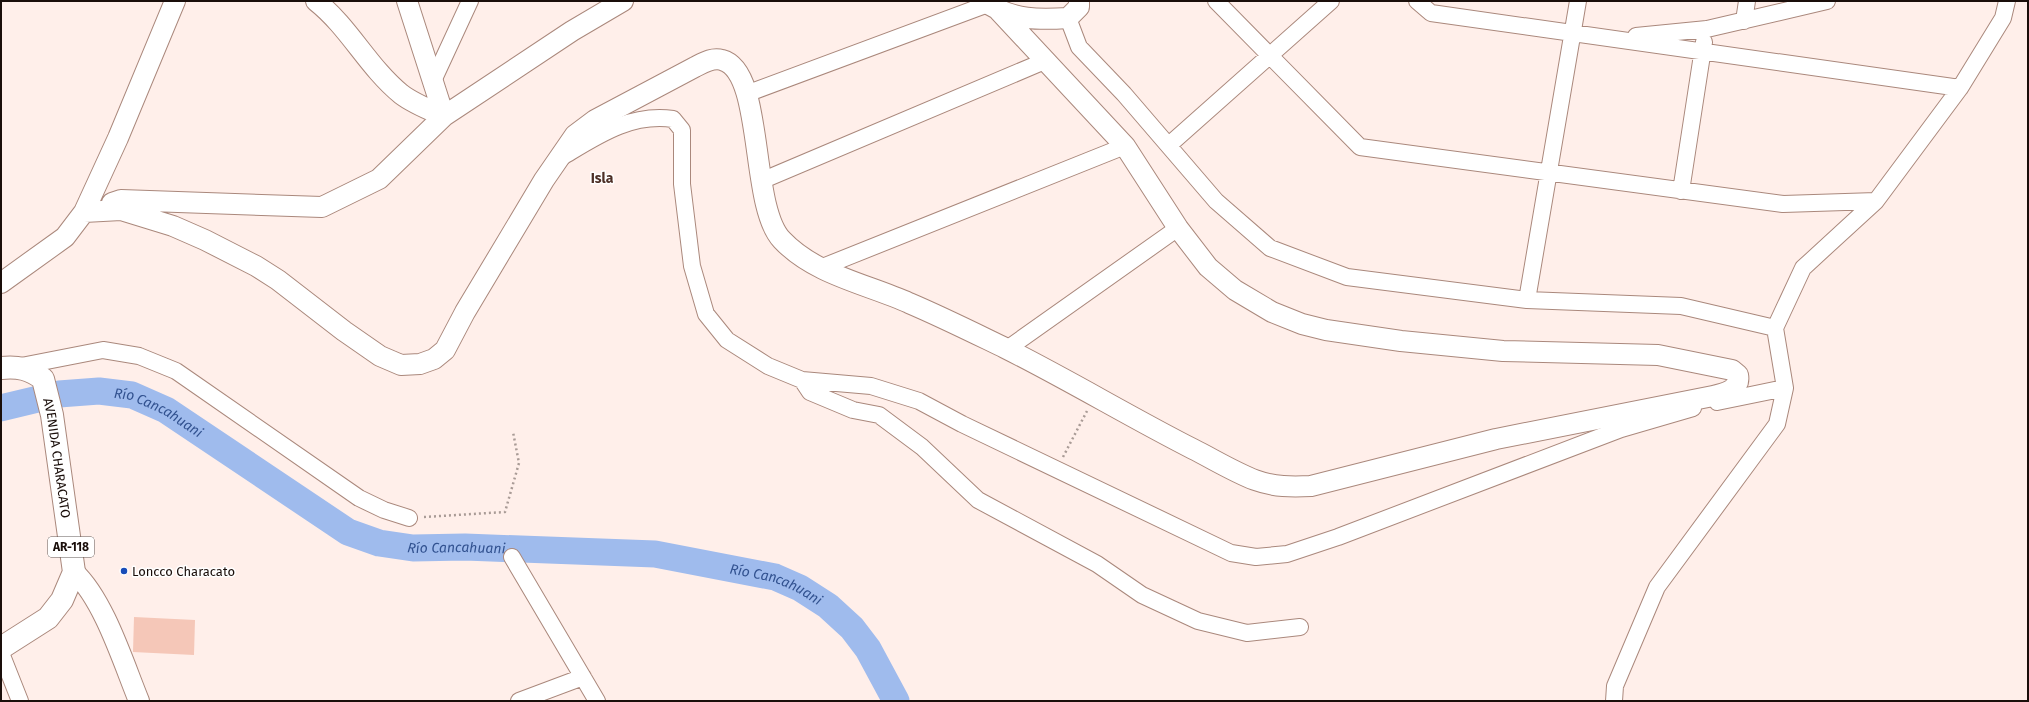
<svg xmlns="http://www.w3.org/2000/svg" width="2029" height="702" font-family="'Fira Sans',sans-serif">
	<rect width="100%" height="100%" fill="#ffefea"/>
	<path fill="#f5c7b8" d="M134,617L195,620L194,655L133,652Z"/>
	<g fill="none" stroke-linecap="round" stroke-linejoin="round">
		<path stroke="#9fbbed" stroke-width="27" id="s1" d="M1,408L59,394L99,391L132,395L166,410L348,532L379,543L413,548L465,547L655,554L775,577L800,588L828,606L852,628L868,649L896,701"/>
		<g stroke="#aa887c" stroke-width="18">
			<path id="minor" d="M1216,1L1360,147L1783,204L1876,201
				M1417,1L1431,13L1960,88
				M1068,18L1079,47L1124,94L1216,201L1270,248L1347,277L1527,300L1681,306L1775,328
				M1744,21L1747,1
				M1636,36L1707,29L1827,1
				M433,81L470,1
				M746,94L988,4
				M1169,145L1331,1
				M562,157C597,136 630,113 673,119L682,130V184L692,266L706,314L727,340L768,366L802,380L871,386L919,401L962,424L1231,553L1256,557L1287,554L1338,537L1621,429L1693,408
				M761,181L1047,60
				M1681,191L1704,42
				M820,268L1125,146
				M1527,300L1578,1
				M1007,349L1178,228
				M16,367L103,350L139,356L176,371L359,498L384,510L409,518
				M802,380L810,392L853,410L879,415L922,447L978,500L1097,564L1142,595L1198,621L1247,633L1300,627
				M1717,402L1785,388
				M512,557L597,701
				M1,653L20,701
				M519,701L583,677
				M1614,701L1615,686L1657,587L1777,424L1785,388L1775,328L1803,268L1876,201L1960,88L2003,18L2007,1"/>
		</g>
		<g stroke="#aa887c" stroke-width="22">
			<path id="tertiary" d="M316,1C349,27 368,67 401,94C414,104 430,110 444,116
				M407,1L444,116
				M987,1L988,4C1015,20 1038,20 1068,18L1079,7V1
				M112,203L121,200L322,207L379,179L444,116L572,31L623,1
				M84,212L121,210L173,226L205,240L256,266L278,280L344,331L380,356L401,365L420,364L434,359L445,350L465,312L544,180L575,135L595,120L695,67C703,63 712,57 722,60C765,71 749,206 782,240C815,275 867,284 909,303C942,317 974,333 1005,348C1069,380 1130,417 1193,449C1213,459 1234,472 1255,480C1274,487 1292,487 1311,486L1496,439L1713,396C1723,394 1741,390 1738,375L1732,370L1658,355L1503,351L1401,341L1326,330L1302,324L1272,312L1235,290L1208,267L1178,228L1125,146L999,11
				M1,283L65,237L84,212L118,138L175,1
				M74,572C104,600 123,662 139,701"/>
		</g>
		<g stroke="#aa887c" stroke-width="24">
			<g id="primary">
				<path id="s2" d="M1,368C18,366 30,369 43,379L52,415L74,572L62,600L48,618L1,648"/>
			</g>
		</g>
		<path stroke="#a99b96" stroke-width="2.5" stroke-dasharray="2 3" stroke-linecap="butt" d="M1063,457L1087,411
			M424,517L505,512L519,463L513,432"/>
		<use href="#minor" stroke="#fff" stroke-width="16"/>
		<use href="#tertiary" stroke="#fff" stroke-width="20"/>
		<use href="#primary" stroke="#fff" stroke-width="22"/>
	</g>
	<circle fill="#184cb8" stroke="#fff" stroke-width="1.5" cx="124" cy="571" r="4"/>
	<g text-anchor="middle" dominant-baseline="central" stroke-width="3" stroke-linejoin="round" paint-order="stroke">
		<rect fill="#fff" stroke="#5f5654" stroke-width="1" x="48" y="537" width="46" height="20" rx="3"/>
		<g font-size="12" font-weight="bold" fill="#1a0e0a">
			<text x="71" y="547">AR-118</text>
		</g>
		<g font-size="13" fill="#1a0e0a" stroke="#fff">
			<text stroke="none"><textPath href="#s2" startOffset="125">AVENIDA CHARACATO</textPath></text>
		</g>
		<g font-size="13" fill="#1a0e0a" stroke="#fff" text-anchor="start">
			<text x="132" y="571">Loncco Characato</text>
		</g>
		<g font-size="14" font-weight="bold" fill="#4d3027" stroke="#fff">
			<text x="602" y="178">Isla</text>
		</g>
		<g font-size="14" font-style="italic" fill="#325290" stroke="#fff">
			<text stroke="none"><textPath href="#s1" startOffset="164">Río Cancahuani</textPath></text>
			<text stroke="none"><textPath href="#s1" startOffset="500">Río Cancahuani</textPath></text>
			<text stroke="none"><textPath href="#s1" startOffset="824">Río Cancahuani</textPath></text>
		</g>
	</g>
	<rect width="2029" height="702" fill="none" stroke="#1a0e0a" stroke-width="4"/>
</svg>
